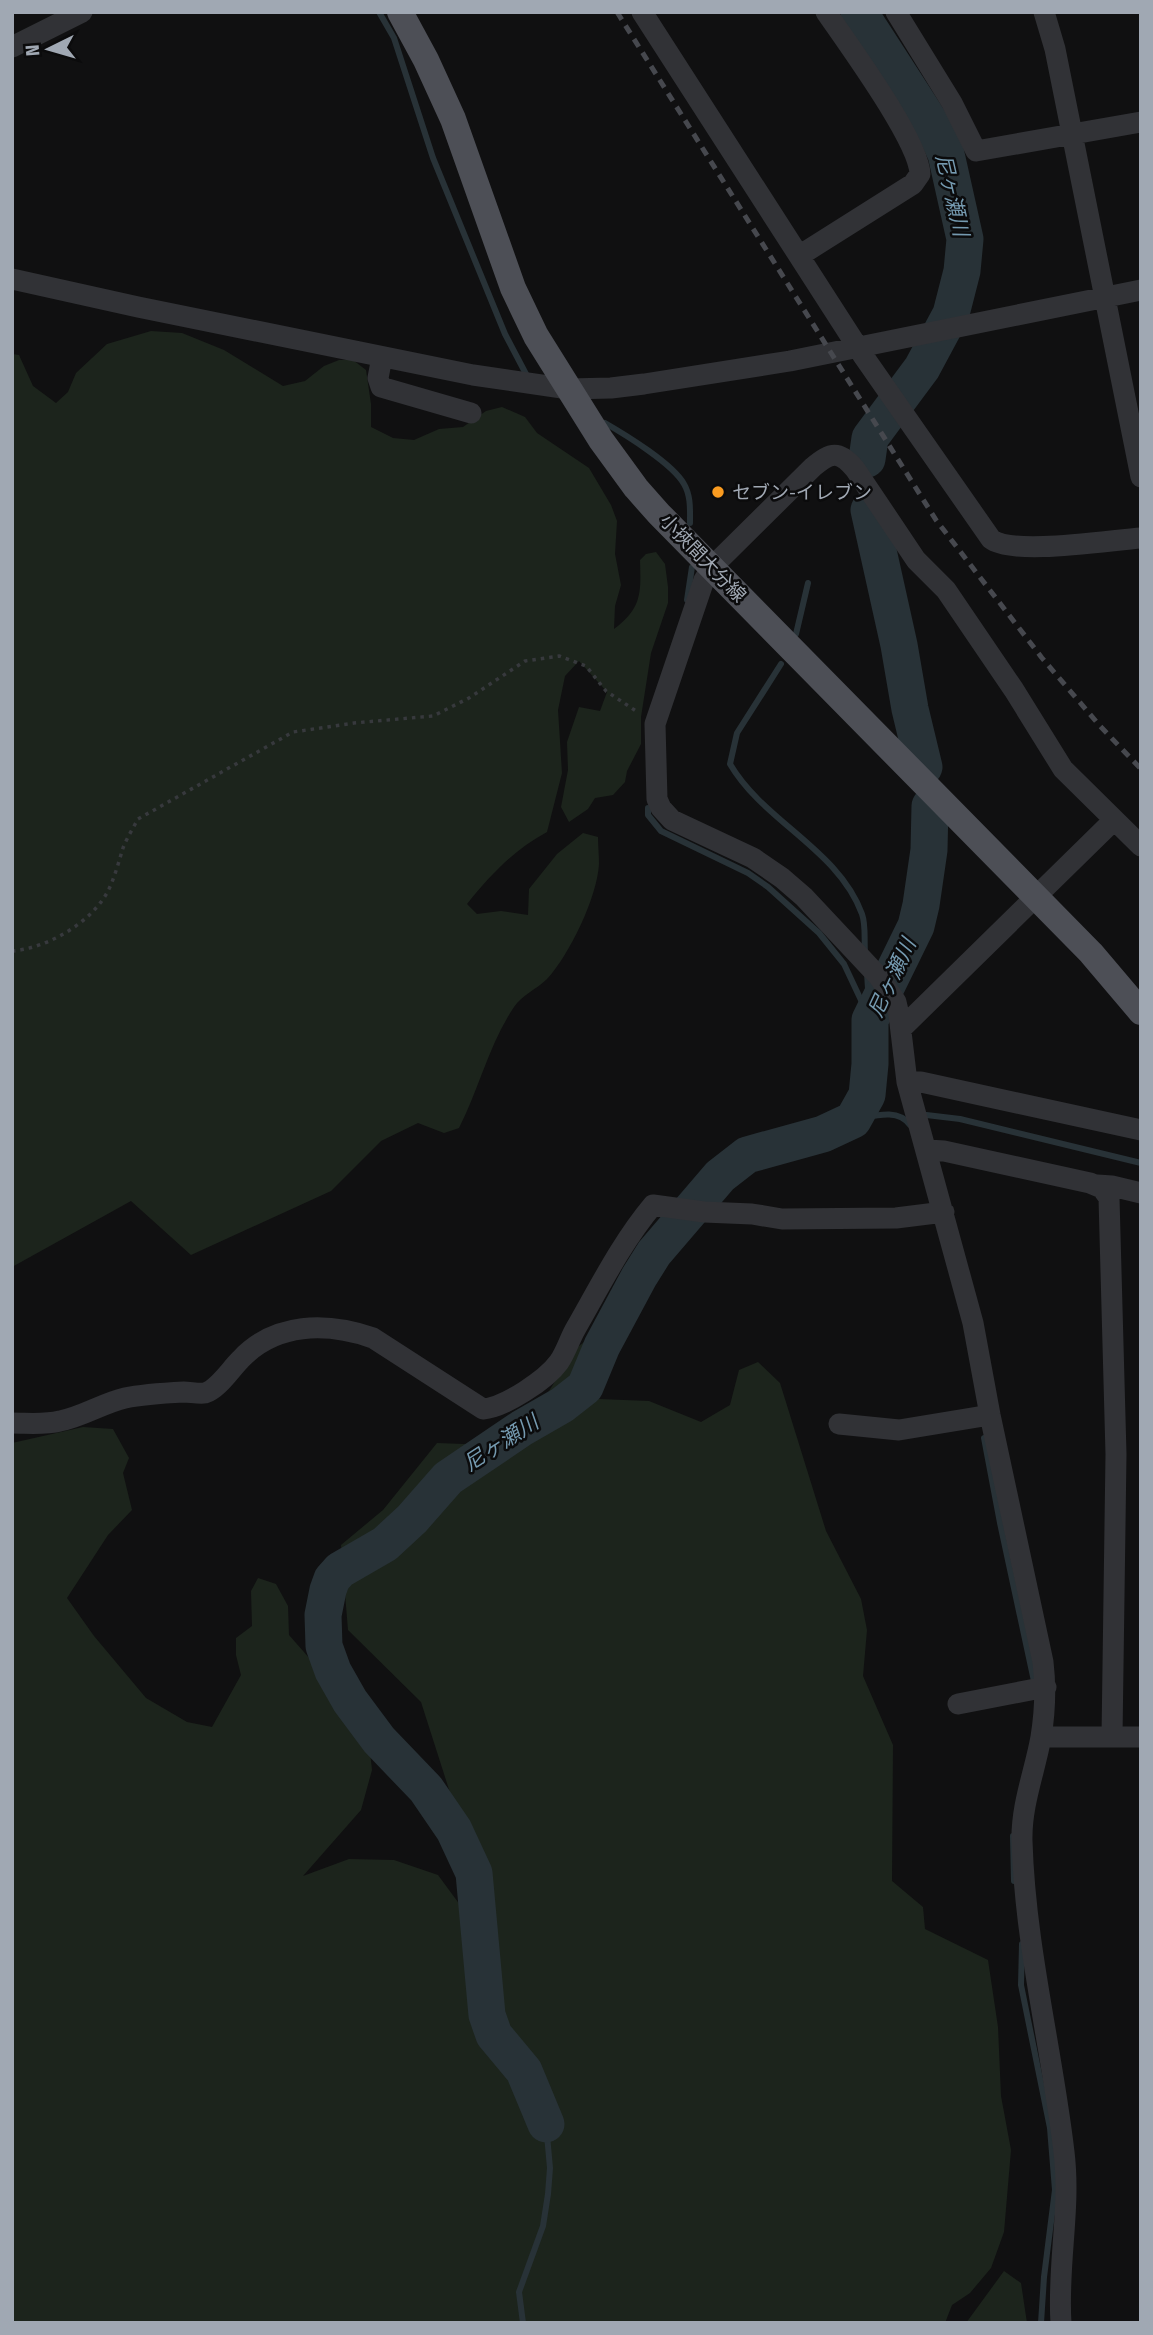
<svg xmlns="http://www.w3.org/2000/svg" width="1153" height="2335" font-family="'Fira Sans Condensed','Noto Sans JP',sans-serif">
	<rect width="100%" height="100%" fill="#101011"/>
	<path fill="#1c241c" d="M151,331L182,333L224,350L283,386L305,381L324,366L339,360H353L366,370L371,404V427L393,438L414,440L439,429L463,427L486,411L502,407L525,417L537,433L589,468L611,505L617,521L615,554L621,585L615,606L614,629C642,608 641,593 640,560L646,554L656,552L665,564L668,587V603L651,653L641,717V744L627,771L625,782L613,795L595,798L588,809L569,822L561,807L568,770L567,742L579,707L600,711L607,692L579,661L565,676L558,710L562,773L547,832C514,850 491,874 467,904L477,914L501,911L528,915L529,889L557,854L583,833L598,837C598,846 599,855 599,864C597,898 569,955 547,979C537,989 522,995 514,1007C489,1044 479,1089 459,1128L444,1133L418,1123L381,1141L331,1191L191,1255L131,1201L12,1267V354L19,355L33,386L56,403L68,392L76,373L107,344Z
		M592,1336L599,1355V1399L649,1401L701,1422L730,1405L739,1370L758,1362L780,1383L826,1531L861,1599L867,1630L863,1676L893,1745L892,1881L923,1907L925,1929L988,1960L998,2027L1001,2096L1011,2150L1004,2232L991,2268L970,2293L952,2305L945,2323H12V1443L83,1427L113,1429L129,1458L123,1473L132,1510L108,1535L67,1598L94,1636L146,1698L187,1722L212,1727L241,1675L236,1655V1638L252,1626L251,1591L258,1578L276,1584L288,1606L289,1635L332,1684L368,1734L372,1770L361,1810L303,1876L349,1859L394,1860L438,1875L466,1913V1877L453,1802L421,1702L348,1630L341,1545L383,1510L437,1443L515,1446L575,1349Z
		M1004,2271L1021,2283L1027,2323H966Z"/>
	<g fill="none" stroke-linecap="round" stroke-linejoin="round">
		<path stroke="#283237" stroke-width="6" d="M379,12L394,38L433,158L505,334L526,374
			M605,423C626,435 673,464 684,484C691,496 690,510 690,523
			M687,600L692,567
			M796,634L808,583
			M781,664L737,733L730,764C764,822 838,849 862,914C866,925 864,940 865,952
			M648,808V815L661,831L748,873L768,887L819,933L844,964L868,1015
			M867,973L870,1020
			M918,1114L960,1119L1141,1163
			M853,1120C872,1117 897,1107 910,1125
			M984,1438L1000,1523L1034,1681
			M1013,1836L1014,1881
			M1022,1944L1021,1985L1050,2128L1055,2190L1044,2277L1041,2323
			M523,2323L519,2292L543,2226L548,2194L550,2168L546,2124"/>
		<path stroke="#283237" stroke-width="37" d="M859,12L934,128L946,154L965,239L962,271L951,314L922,368L870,438L867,459
			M869,510L899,645L910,709L924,767
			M546,2124L524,2071L494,2035L487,2015L474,1873L454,1830L426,1789L379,1740L350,1701L333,1671L324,1646L323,1615L328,1590L332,1579L340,1570L385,1544L412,1519L448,1478L522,1428L562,1405L585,1387L602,1346L639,1277L654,1253L720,1176L747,1155L823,1134L853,1120L867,1095L870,1064V1020L916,926L921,905L929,850L930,806"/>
		<path stroke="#37393d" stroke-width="3.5" stroke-dasharray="3.5 5" stroke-linecap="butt" d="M12,951C48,948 93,922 109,889C115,876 119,861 123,848C127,838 133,828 138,819L293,732L354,723L433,716L469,698L525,661L559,656L586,666L606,691L639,713"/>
		<path stroke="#313236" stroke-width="21" d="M642,12L864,357L991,539C1013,556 1110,540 1141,538
			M896,12L952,103L976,151L1141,122
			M1044,12L1055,49L1141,477
			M12,47L82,12
			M799,256L913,184L920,174C919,141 848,44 826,12
			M12,279L138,307L473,375L569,389L611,388L644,384L790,361L1141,290
			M382,357L378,378L381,387L471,413
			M901,1029L1114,820
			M907,1082H921L1141,1130
			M928,1150L944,1151L1090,1183L1102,1188L1109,1198L1116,1454L1112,1737
			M1097,1185L1112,1186L1141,1193
			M12,1423C28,1423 44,1425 60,1421C82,1417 103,1403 125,1398C144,1394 164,1393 184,1392C190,1392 199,1394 205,1393C218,1389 230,1370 240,1360C275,1322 327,1322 373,1338L483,1409C505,1407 546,1380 559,1362C566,1352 570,1338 576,1328C600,1286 622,1242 653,1205L704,1212L752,1214L782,1219L896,1218L944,1212
			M839,1424L899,1430L990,1415
			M958,1704L1046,1687
			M1041,1737H1141
			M1061,2323C1057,2266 1071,2209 1064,2152C1052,2049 1025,1946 1022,1841C1021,1805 1035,1771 1041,1737C1045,1712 1046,1687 1043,1662L990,1415L973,1323L907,1082L899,1015L896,1002L879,977L804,897L782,878L753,858L672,820L661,808L657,799L655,724L704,580L712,567L813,467C831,452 839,450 855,469L916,560L946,590L1014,690L1063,769L1141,846"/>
		<path stroke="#4d4f56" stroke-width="26" d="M400,12L426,60L453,119L513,288L536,336L601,440L636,488L659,514L1091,953L1141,1012"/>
		<path stroke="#46484e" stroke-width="5" stroke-dasharray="9 7" stroke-linecap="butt" d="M617,12L936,520L1042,658L1100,726L1141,769"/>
	</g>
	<circle fill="#f99b20" stroke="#0b0b0c" stroke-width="2.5" cx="718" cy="492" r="7"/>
	<g text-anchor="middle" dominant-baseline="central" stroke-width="5" stroke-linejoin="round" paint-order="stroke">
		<g font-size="19" fill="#a0a8b3" stroke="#0b0b0c" text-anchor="start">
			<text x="732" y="492">セブン-イレブン</text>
		</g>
		<g font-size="19" fill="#a0a8b3" stroke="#0b0b0c">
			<text transform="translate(703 558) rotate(46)">小挾間大分線</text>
		</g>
		<g font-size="21" font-style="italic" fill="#759ab0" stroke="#0b0b0c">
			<text transform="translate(952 195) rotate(77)">尼ヶ瀬川</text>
			<text transform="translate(892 978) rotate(-65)">尼ヶ瀬川</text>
			<text transform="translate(501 1443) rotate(-33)">尼ヶ瀬川</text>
		</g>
	</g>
	<rect width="1153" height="2335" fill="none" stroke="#a0a8b3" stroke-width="28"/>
	<g transform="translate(49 49) rotate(265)" stroke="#0b0b0c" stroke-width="5" paint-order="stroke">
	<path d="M0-5L12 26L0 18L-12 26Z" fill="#a0a8b3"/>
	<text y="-10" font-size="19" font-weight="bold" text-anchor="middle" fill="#a0a8b3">N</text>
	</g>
</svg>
